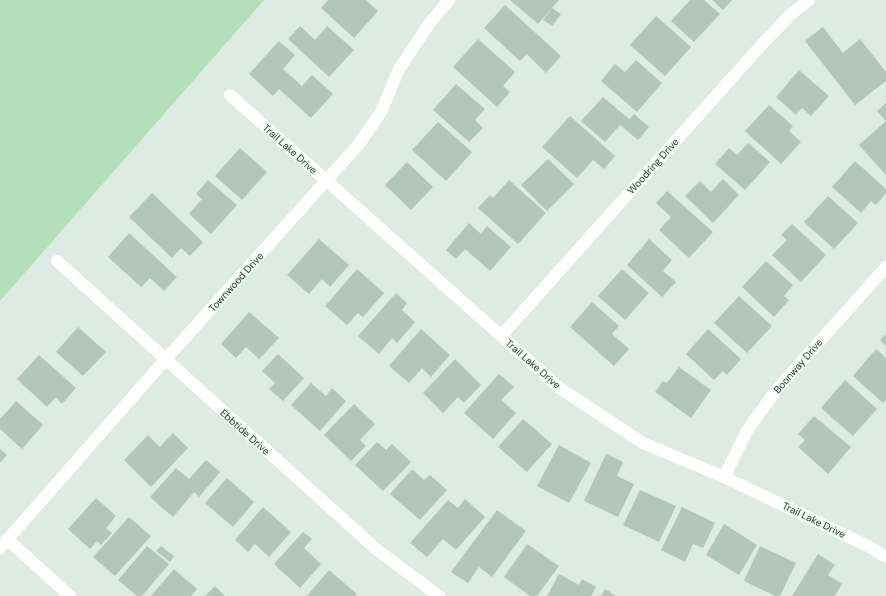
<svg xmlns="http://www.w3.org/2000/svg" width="886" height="596" font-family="'DM Sans',sans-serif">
	<rect width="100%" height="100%" fill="#ddebe3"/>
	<path fill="#b3dfba" d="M0,0H264L0,301Z"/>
	<path fill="#b2c6bc" d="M328,0H366L378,11L354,38L321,8Z
		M510,0H559L538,24Z
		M690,0H704L720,14L694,42L671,21Z
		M712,0H732L723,10Z
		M505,5L561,56L546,73L527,54L520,61L484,28Z
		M552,8L561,14L552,26L543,20Z
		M656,16L691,47L665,76L630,45Z
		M300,26L315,40L327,26L354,50L329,77L288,39Z
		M823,27L843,53L860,39L886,72V81L855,105L805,41Z
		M478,39L515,72L503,86L510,92L497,107L453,67Z
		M279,41L295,55L283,69L302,86L312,75L333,94L311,118L279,89L273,96L249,74Z
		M636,60L662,83L637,112L601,81L615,64L625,72Z
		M799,70L829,96L811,116L802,108L796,115L776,97Z
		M456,84L485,109L475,120L483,128L469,142L433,110Z
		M603,97L629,119L634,114L649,127L638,140L620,125L605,142L581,121Z
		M886,103V121L877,111Z
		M769,105L793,126L789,131L801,142L781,164L745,131Z
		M570,116L615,156L604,169L593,160L577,178L542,147Z
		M886,121V175L859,145Z
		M438,122L472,152L446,181L412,150Z
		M748,143L770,162L745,190L715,164L729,148L737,155Z
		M240,148L267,172L242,200L215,176Z
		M548,159L574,184L547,211L521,185Z
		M855,161L886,189V193L876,205L871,201L861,213L832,187Z
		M407,162L433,187L411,210L385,185Z
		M723,179L739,195L713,223L685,196L700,181L711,192Z
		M208,180L237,205L211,234L189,214L202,199L196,194Z
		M509,180L546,213L518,244L478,208L490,195L493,198Z
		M667,191L713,232L689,258L659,230L671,217L656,203Z
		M152,193L203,242L190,256L181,248L172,258L129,217Z
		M828,196L858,223L834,249L804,222Z
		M469,223L481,234L487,226L511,247L490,271L465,249L456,259L446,250Z
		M792,224L826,255L801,282L772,255L787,240L781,235Z
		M129,233L177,277L164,291L150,278L141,287L108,257Z
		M319,239L349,265L330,287L322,279L309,294L287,275Z
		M649,239L672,260L663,271L676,282L662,297L627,265Z
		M766,261L793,285L784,296L789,300L774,317L742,287Z
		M357,269L384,293L363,317L358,313L347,325L325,306Z
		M622,269L649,293L625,320L598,296Z
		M396,293L407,303L402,310L415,322L397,343L392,338L379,354L358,336Z
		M739,296L772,326L747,353L714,323Z
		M592,302L619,326L612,334L629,349L614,366L570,327Z
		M249,312L279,338L259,359L246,347L236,358L221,344Z
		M78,327L106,352L83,376L56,352Z
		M421,329L450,355L431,377L422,368L409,383L389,366Z
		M708,329L741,359L727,375L723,371L714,380L686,354Z
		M886,334V346L880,340Z
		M876,349L886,358V400L883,403L853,376Z
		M278,354L304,378L283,401L269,389L275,383L262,371Z
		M39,355L76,388L62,404L56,397L47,407L17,379Z
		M455,359L481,385L464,403L458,397L443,413L423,393Z
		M679,367L711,390L691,418L655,392L663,381L667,383Z
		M499,374L514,387L501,400L516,413L493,439L464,413Z
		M845,380L877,409L853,436L821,408Z
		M311,383L326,396L332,388L346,401L320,431L291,405Z
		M16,401L43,425L22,449L0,429V419Z
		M354,404L375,424L360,440L366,446L351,461L324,435Z
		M814,416L851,447L828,474L798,447L805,440L798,434Z
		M523,419L552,444L527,472L498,447Z
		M173,433L188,448L151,487L124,460L148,435L160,447Z
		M377,442L386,450L392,444L411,462L383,491L355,465Z
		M559,445L591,463L569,503L537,486Z
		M0,449L7,455L0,463Z
		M606,454L623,462L617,476L634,484L618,517L584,501Z
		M206,460L220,472L199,497L194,492L173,517L150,497L176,468L189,479Z
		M412,469L424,480L430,475L447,490L420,520L390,494Z
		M227,478L254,502L233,527L205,503Z
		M640,490L676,506L659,542L623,525Z
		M96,498L116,516L106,528L112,533L101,545L97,541L90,549L68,529Z
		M465,499L485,517L456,550L443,539L427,557L410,543L448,500L458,508Z
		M263,507L291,532L269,557L255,544L248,552L235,540Z
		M682,507L715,523L703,548L693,544L685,562L661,550Z
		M497,510L526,531L492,577L479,567L468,583L451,572Z
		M129,517L151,536L115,576L93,557Z
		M724,524L757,545L739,575L706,555Z
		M303,532L312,539L304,548L321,564L300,588L274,564Z
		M527,544L559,566L537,596H530L504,577Z
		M147,546L169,564L142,596H137L118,580Z
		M161,546L174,556L170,562L156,551Z
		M760,546L796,563L780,596H775L744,581Z
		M818,554L835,565L828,575L842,584L835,596H792Z
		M174,569L197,589L191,596H151Z
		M329,570L357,594L355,596H307Z
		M559,574L579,585L582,579L596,587L591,596H547Z
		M215,586L225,596H205Z
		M605,589L616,596H601Z"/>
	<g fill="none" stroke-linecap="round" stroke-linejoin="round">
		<path stroke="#fff" stroke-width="12" d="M230,95L561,389L643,443L724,477L868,546L886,557
			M57,261L376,549L439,596
			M501,336L765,41L791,14L809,0
			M724,477L748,429L778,388L886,267
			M7,539L70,596
			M0,548L165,360L359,144L381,112L399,69L429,24L449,0"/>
	</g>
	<g text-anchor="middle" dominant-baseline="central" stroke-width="3" stroke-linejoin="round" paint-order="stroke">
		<g font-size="10" fill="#1d3c30" stroke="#eef7f2">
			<text transform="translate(290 149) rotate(42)">Trail Lake Drive</text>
			<text transform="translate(653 166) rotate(-48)">Woodring Drive</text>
			<text transform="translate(236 282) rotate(-48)">Townwood Drive</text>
			<text transform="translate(533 364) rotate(41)">Trail Lake Drive</text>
			<text transform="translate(798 366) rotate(-49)">Boonway Drive</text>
			<text transform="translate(245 432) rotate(42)">Ebbtide Drive</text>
			<text transform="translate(814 520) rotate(26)">Trail Lake Drive</text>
		</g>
	</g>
</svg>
